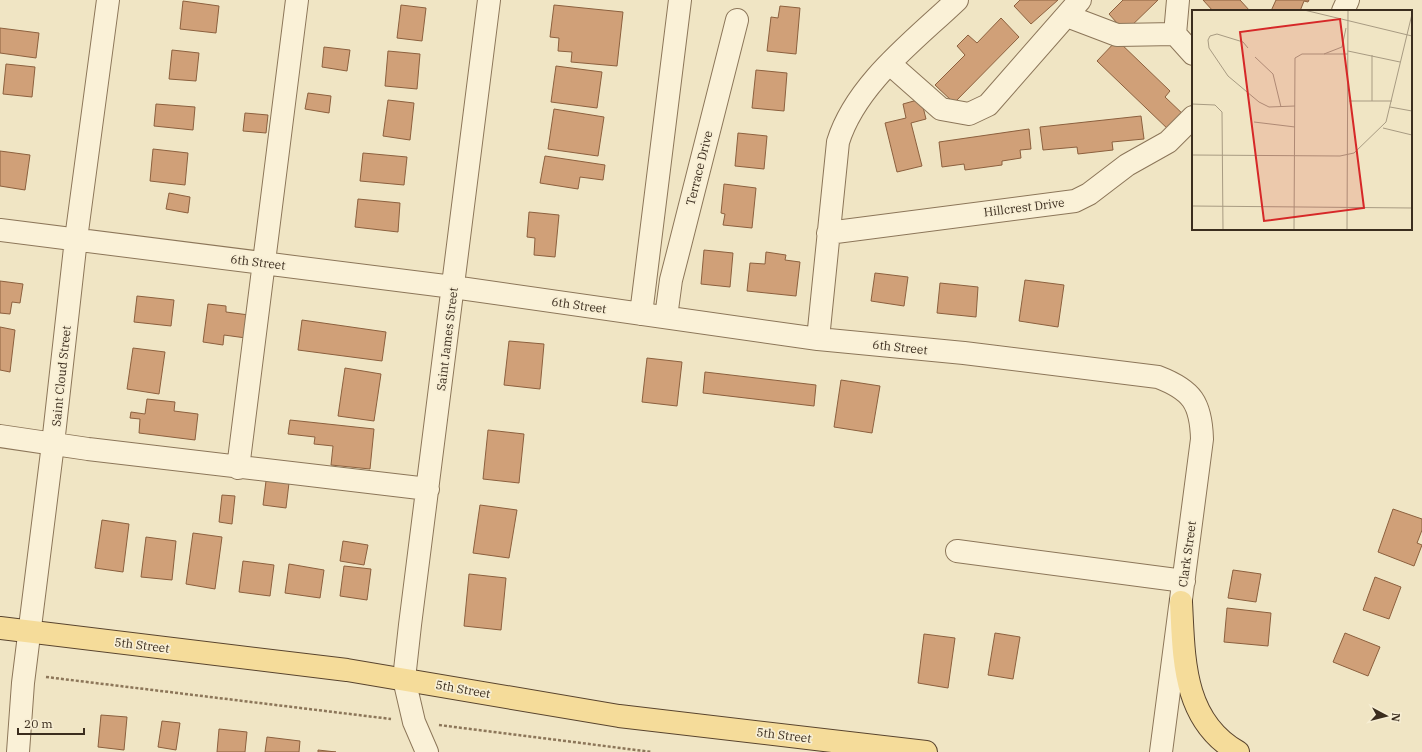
<svg xmlns="http://www.w3.org/2000/svg" width="1422" height="752" font-family="'IBM Plex Serif',serif">
	<rect width="100%" height="100%" fill="#f0e5c4"/>
	<path fill="#d0a078" stroke="#8c603e" d="M1020,0H1058L1031,24L1014,6Z
		M1123,0H1158L1125,32L1109,14Z
		M1203,0H1240L1250,11H1213Z
		M1276,0H1309L1308,2L1304,1L1300,11H1271Z
		M183,1L219,6L216,33L180,29Z
		M401,5L426,8L422,41L397,38Z
		M554,5L623,12L617,66L571,62L572,52L558,51L559,38L550,37Z
		M780,6L800,8L796,54L767,51L771,17L778,18Z
		M1001,18L1019,37L954,103L935,85L965,55L957,46L968,35L977,43Z
		M0,28L39,33L36,58L0,53Z
		M1117,40L1170,91L1165,97L1186,117L1171,132L1097,61Z
		M324,47L350,50L347,71L322,67Z
		M172,50L199,53L196,81L169,79Z
		M388,51L420,54L417,89L385,86Z
		M6,64L35,67L32,97L3,94Z
		M556,66L602,72L597,108L551,102Z
		M756,70L787,73L784,111L752,108Z
		M308,93L331,96L329,113L305,109Z
		M921,99L926,119L911,123L922,166L897,172L885,123L906,118L903,104Z
		M388,100L414,103L410,140L383,136Z
		M156,104L195,107L193,130L154,126Z
		M554,109L604,117L598,156L548,149Z
		M245,113L268,115L266,133L243,131Z
		M1141,116L1144,139L1112,142L1113,150L1078,154L1077,147L1043,150L1040,127Z
		M1029,129L1031,149L1020,150L1021,158L1002,161V165L965,170L964,164L942,167L939,142Z
		M738,133L767,136L764,169L735,166Z
		M153,149L188,153L185,185L150,181Z
		M0,151L30,155L25,190L0,186Z
		M363,153L407,157L404,185L360,181Z
		M545,156L605,165L603,180L580,177L578,189L540,183Z
		M724,184L756,188L752,228L723,225L725,214L721,213Z
		M169,193L190,197L188,213L166,209Z
		M358,199L400,203L398,232L355,227Z
		M529,212L559,215L555,257L534,255L535,238L527,237Z
		M704,250L733,253L730,287L701,284Z
		M766,252L786,255L785,260L800,262L796,296L747,291L750,263L765,264Z
		M875,273L908,277L904,306L871,301Z
		M1025,280L1064,285L1058,327L1019,321Z
		M0,281L23,284L20,303L12,302L10,314L0,313Z
		M940,283L978,287L976,317L937,313Z
		M137,296L174,300L171,326L134,322Z
		M208,304L226,306V312L249,315L246,338L224,335L223,345L203,342Z
		M302,320L386,332L382,361L298,350Z
		M0,327L15,330L10,372L0,370Z
		M509,341L544,344L540,389L504,385Z
		M133,348L165,352L159,394L127,389Z
		M647,358L682,362L677,406L642,402Z
		M345,368L381,374L374,421L338,416Z
		M705,372L816,385L814,406L703,393Z
		M841,380L880,386L872,433L834,427Z
		M147,399L175,402L174,411L198,414L195,440L139,433L140,419L130,418L131,412L145,414Z
		M290,420L374,429L370,469L331,465L333,446L314,444L315,437L288,434Z
		M488,430L524,434L519,483L483,479Z
		M266,481L289,483L286,508L263,505Z
		M222,495L235,496L232,524L219,522Z
		M480,505L517,510L509,558L473,553Z
		M1393,509L1422,519V530L1417,543L1422,545L1414,566L1378,552Z
		M102,520L129,524L123,572L95,568Z
		M193,533L222,537L215,589L186,584Z
		M146,537L176,541L172,580L141,577Z
		M343,541L368,545L364,565L340,561Z
		M243,561L274,565L270,596L239,592Z
		M289,564L324,570L320,598L285,593Z
		M344,566L371,569L367,600L340,596Z
		M1233,570L1261,574L1256,602L1228,598Z
		M469,574L506,578L501,630L464,626Z
		M1375,577L1401,587L1389,619L1363,610Z
		M1227,608L1271,613L1268,646L1224,642Z
		M995,633L1020,637L1013,679L988,675Z
		M1345,633L1380,647L1368,676L1333,662Z
		M924,634L955,638L948,688L918,683Z
		M101,715L127,717L124,750L98,747Z
		M162,721L180,723L176,750L158,747Z
		M219,729L247,732L245,752H217Z
		M267,737L300,741L299,752H265Z
		M318,750L336,752H318Z"/>
	<g fill="none" stroke-linecap="round" stroke-linejoin="round">
		<g stroke="#8c7659" stroke-width="24">
			<path id="minor" d="M1178,0L1175,34L1193,54
				M1343,11L1348,0
				M1067,16L1117,35L1175,34
				M890,64L941,109L969,114L988,105L1080,0
				M0,230L453,287L818,339L964,353L1158,377C1192,390 1201,403 1202,439L1161,752
				M828,233L1075,201L1089,194L1127,165L1168,142L1193,117
				M641,314L680,0
				M666,317L671,280L680,245L737,20
				M818,339L838,142C856,84 914,41 957,0
				M0,436L88,449L428,489
				M238,468L297,0
				M957,551L1184,581
				M18,752L23,683L53,444L76,239L108,0
				M427,752L414,722L404,679L410,625L489,0"/>
		</g>
		<g stroke="#59442e" stroke-width="24">
			<path id="major" d="M1181,602C1184,657 1182,720 1238,752
				M0,628L347,670L619,716L926,752"/>
		</g>
		<path stroke="#8c7659" stroke-width="2.5" stroke-dasharray="3 2" stroke-linecap="butt" d="M46,677L391,719
			M439,725L652,752"/>
		<use href="#minor" stroke="#faf1d7" stroke-width="22"/>
		<use href="#major" stroke="#f5dc9a" stroke-width="22"/>
	</g>
	<g text-anchor="middle" dominant-baseline="central" stroke-width="3.5" stroke-linejoin="round" paint-order="stroke">
		<g font-size="12" fill="#3b2d1e" stroke="#f7eed4">
			<text transform="translate(699 168) rotate(-76)">Terrace Drive</text>
			<text transform="translate(1024 207) rotate(-7)">Hillcrest Drive</text>
			<text transform="translate(258 262) rotate(7)">6th Street</text>
			<text transform="translate(579 305) rotate(8)">6th Street</text>
			<text transform="translate(447 339) rotate(-83)">Saint James Street</text>
			<text transform="translate(900 347) rotate(6)">6th Street</text>
			<text transform="translate(61 376) rotate(-84)">Saint Cloud Street</text>
			<text transform="translate(1187 554) rotate(-82)">Clark Street</text>
			<text transform="translate(142 645) rotate(7)">5th Street</text>
			<text transform="translate(463 689) rotate(10)">5th Street</text>
			<text transform="translate(784 735) rotate(7)">5th Street</text>
		</g>
	</g>
	<g transform="translate(1192 10)">
		<rect width="220" height="220" fill="#f0e5c4"/>
		<path fill="none" stroke="#a89b82" stroke-width="1" d="M112,0L220,26M56,38L51,32L25,24L18,26L16,30L17,38L36,66L67,92L77,97L103,96M156,41L208,52M132,44L150,37L154,18M180,45V91M63,47L81,64L89,97M157,91H200M0,94L23,95L30,102L31,220M198,97L220,101M62,112L103,117M191,118L220,125M0,145L148,146L162,143L194,112L220,4M0,196L220,198M102,220L103,48L110,44H156M155,220L156,0"/>
		<path fill="#d62828" fill-opacity="0.15" stroke="#d62828" stroke-width="2" d="M148,9L172,198L72,211L48,22Z"/>
		<rect width="220" height="220" fill="none" stroke="#3b2d1e" stroke-width="2"/>
	</g>
	<g transform="translate(1386 716) rotate(97)" stroke="#f7eed4" stroke-width="3" paint-order="stroke">
	<path d="M0-3L7 15L0 10L-7 15Z" fill="#3b2d1e"/>
	<text y="-6" font-size="11" font-weight="bold" text-anchor="middle" fill="#3b2d1e">N</text>
	</g>
	<path d="M18 728v6h66v-6" fill="none" stroke="#3b2d1e" stroke-width="2"/>
	<text x="24" y="728" font-size="12" fill="#3b2d1e" stroke="#f7eed4" stroke-width="3" paint-order="stroke">20 m</text>
</svg>
